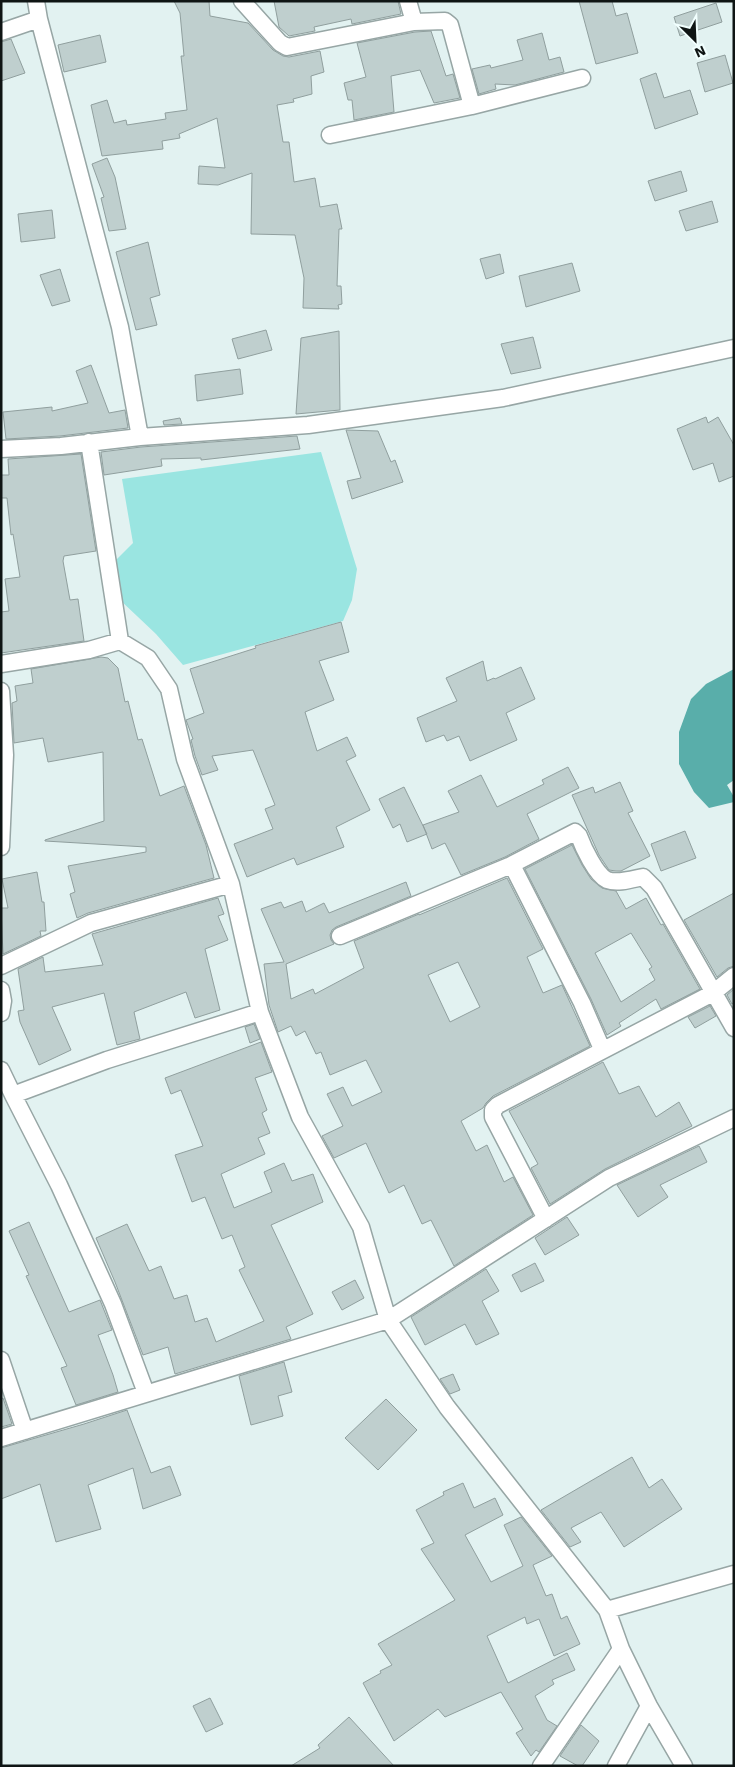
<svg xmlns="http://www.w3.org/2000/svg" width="735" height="1767" font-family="'Work Sans',sans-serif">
	<rect width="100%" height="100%" fill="#e2f2f1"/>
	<path fill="#9ae5e1" d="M321,452L357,569L352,600L343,621L183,665L156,634L119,599L116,560L133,543L122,479Z"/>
	<path fill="#59aeaa" d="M734,669V780L727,785L734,797V802L709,808L694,792L679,764V732L691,699L706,684Z"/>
	<path fill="#bfcfce" stroke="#909f9e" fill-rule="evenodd" d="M174,1H209L210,16L248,23L273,50L283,56L289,57L320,51L324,72L311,76L312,94L293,99L294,102L277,105L283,142H289L294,182L315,178L320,207L337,204L342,229H339L337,286H341L342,304L338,305L339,309L303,308L304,278L295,235L251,234L252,173L218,185L198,184L199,166L225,168L217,118L179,134L180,138L162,141L163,149L102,156L91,105L107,100L114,123L126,120L127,125L166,119L165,113L187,110L181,56H184L180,13Z
		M274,1H398L401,14L352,24L351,19L314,27L315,31L289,36L279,27Z
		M579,1H612L616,16L627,13L638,53L596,64Z
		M716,3L722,22L680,36L674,17Z
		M431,31L446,76L453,74L460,98L434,103L420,70L391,76L394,112L354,120L352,100H348L344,83L366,77L357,43L415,32Z
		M542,33L549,60L560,57L564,72L515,85L495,84L496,89L479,94L472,69L490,65L491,68L523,60L517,40Z
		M100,35L106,62L64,72L58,45Z
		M11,39L25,73L1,81V42Z
		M725,55L733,83L705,92L697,63Z
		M656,73L664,98L690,90L698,114L655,129L640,79Z
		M107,158L115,177L126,229L109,231L101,198L104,197L92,164Z
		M681,171L687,191L655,201L648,181Z
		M712,201L718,222L686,231L679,211Z
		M52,210L55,238L21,242L18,214Z
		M148,242L160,295L150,298L157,325L136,330L116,252Z
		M500,254L504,273L486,279L480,259Z
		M572,263L580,291L526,307L519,276Z
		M60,269L70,301L52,306L40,275Z
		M266,330L272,350L238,359L232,339Z
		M339,331L340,410L296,414L301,338Z
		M533,337L541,368L511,374L501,344Z
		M91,365L109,413L125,410L128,428L60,436L6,439L3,412L52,407V411L88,403L76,371Z
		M240,369L243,394L197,401L195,375Z
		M706,417L708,423L718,417L734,445V476L719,482L713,463L693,470L677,429Z
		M180,418L182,424L164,425L163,421Z
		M346,430L378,431L391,462L395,460L403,482L352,499L347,481L361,478Z
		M297,436L300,449L201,460V458L161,459L162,466L104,475L101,452L141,447Z
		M81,454L96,551L64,556L63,561L70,600L78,599L84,641L1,653V612L9,611L5,579L20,577L13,534L11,535L7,498H1V475H9L8,459Z
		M341,622L349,652L319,661L334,700L305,712L317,751L347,737L356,756L346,761L370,810L336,827L344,847L297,865L294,858L247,877L234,844L273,829L265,809L275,805L253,750L212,756L218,770L202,775L195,756L191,740L193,739L186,720L204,713L190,669L256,648L255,646Z
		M101,657L108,658L118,668L125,702L128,701L138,740L142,739L160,796L184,786L206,845L214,878L88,913L77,918L70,894L75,892L68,866L146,852V847L45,841V840L104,821L103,752L48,762L43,738L14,743L12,703L17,701L15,686L33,683L31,669Z
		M483,661L487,681L494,678L495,679L521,667L535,699L506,713L517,740L470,761L459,736L447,741L444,735L426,742L417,718L457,701L446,678Z
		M568,767L579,788L527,814L539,839L505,857L461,875L445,843L432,849L423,825L459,812L448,791L481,775L497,807L544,784L542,780Z
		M620,782L633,811L628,813L650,856L621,871H616L609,870L599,855L572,795L593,787L595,793Z
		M404,787L427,834L407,842L400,824L393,828L379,799Z
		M685,831L696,858L661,871L651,844Z
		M572,845L582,865L591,879L602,888L616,891L626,909L646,898L661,925L663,924L700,989L661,1009L656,999L619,1023L621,1026L607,1035L591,999L525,869ZM631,933L652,967L649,969L655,980L621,1002L595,953Z
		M37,872L42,902H44L46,931H40L41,936L3,954L1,908H8L2,879Z
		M507,878L543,949L527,957L543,993L562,985L590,1046L493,1096L486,1103L483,1108L461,1121L476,1151L487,1145L504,1182L513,1177L533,1215L454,1266L431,1220L422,1224L404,1185L389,1193L366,1143L334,1158L322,1136L343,1126L327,1094L343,1087L352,1106L382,1092L366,1060L330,1075L321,1052L316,1054L305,1031L296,1036L291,1026L278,1032L269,1005L264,964L284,962L261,909L281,902L284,908L302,901L306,912L324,903L329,913L406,882L411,896L336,927L332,930L330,935L331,940L334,944L286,964L291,999L313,989L315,994L364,968L354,941L419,914V915ZM458,962L480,1007L450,1022L428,975Z
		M734,893V966L728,968L717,977L684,920Z
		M218,898L224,914L218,916L228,940L205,949L220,1010L195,1018L186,992L134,1012L140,1039L117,1045L104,993L52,1007L71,1050L39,1065L20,1022L18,1011L24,1010L18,969L43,957L45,972L103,965L92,934Z
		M734,989V1003L732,1004L727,995Z
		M710,1006L716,1016L695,1028L688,1017Z
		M254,1024L260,1039L250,1043L245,1027Z
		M261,1042L272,1072L255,1078L267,1110L262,1113L270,1133L258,1138L265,1154L221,1174L234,1208L272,1192L264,1172L284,1163L292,1181L313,1174L323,1202L271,1225L313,1314L286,1327L291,1339L175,1374L168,1347L143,1355L115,1282L96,1238L127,1224L149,1271L161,1266L174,1299L187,1295L195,1322L207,1318L216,1342L264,1321L239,1270L245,1267L232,1235L222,1239L205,1197L192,1202L175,1155L203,1146L181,1090L171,1094L165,1078Z
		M603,1062L619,1094L639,1086L656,1117L679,1102L692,1126L605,1169L550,1204L531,1168L538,1164L509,1111Z
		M699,1146L707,1162L660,1185L668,1197L638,1217L617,1185Z
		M567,1217L579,1235L545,1255L535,1238Z
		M29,1222L69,1312L100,1300L112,1330L98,1335L113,1375L118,1392L76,1405L61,1368L67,1366L26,1276L29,1275L9,1231Z
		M535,1263L544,1281L521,1292L512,1275Z
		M486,1269L499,1291L482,1301L499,1334L476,1345L465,1324L425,1345L411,1317Z
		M355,1280L364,1298L342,1310L332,1292Z
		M284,1362L292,1392L278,1396L283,1416L251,1425L239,1376Z
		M453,1374L460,1390L450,1394L440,1379Z
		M3,1398L12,1424L1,1427V1399Z
		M386,1399L417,1430L378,1470L345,1438Z
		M127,1410L151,1473L170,1466L181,1495L143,1509L133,1468L88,1485L101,1529L56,1542L40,1484L1,1499V1448L84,1424Z
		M632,1457L649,1488L662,1479L682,1509L624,1547L601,1512L571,1528L581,1542L570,1547L541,1510Z
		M463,1483L474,1508L495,1498L503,1515L465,1535L491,1582L523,1566L504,1525L521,1517L552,1556L533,1565L546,1596L552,1594L561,1619L567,1616L580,1644L554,1656L539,1619L527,1624L525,1617L487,1636L508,1683L567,1653L575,1670L552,1680L554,1684L535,1696L547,1720L557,1726L539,1752L536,1750L531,1756L516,1733L523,1729L501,1692L445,1717L438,1709L394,1741L363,1683L381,1673L380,1671L392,1665L378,1644L455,1600L421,1549L434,1543L416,1510L444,1495L443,1492Z
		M210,1698L223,1724L206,1732L193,1706Z
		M349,1717L394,1766H291L320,1748L318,1745Z
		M581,1725L599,1741L582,1766H578L560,1756Z"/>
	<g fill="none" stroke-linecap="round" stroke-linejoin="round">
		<g stroke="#97a6a5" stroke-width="19">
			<path id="street" d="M36,1L39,19L120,327L140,437
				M242,1L280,43L287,47L414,22L408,1
				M1,32L39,19
				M472,106L582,78
				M330,135L472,106L450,25L445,21L414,22
				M89,442L120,641
				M1,449L61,446L140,437L308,425L503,398L734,348
				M1,664L89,650L120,641L148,658L169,689L185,759L231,884L260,1012L300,1117L361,1227L388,1320L447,1407L607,1610L621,1649L649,1706L684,1766
				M1,691L5,755L1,847
				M509,866L575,832L579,836C583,847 596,875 607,880C618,884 633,879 643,877L654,888L734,1028
				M340,936L509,866L513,867L582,1003L602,1049
				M1,966L91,923L231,884
				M1,990L3,1001L1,1013
				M1,1070L13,1095L107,1060L260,1012
				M13,1095L59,1185L113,1304L146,1393
				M546,1219L493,1117V1110L498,1105L713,993L734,976
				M1,1360L25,1431
				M1,1438L388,1320L609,1178L734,1118
				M607,1610L734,1574
				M541,1766L621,1649
				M616,1766L649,1706"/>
		</g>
		<use href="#street" stroke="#fff" stroke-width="16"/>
	</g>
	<rect width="735" height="1767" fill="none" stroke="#0f1514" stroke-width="5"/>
	<g transform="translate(695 40) rotate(156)" stroke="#f1fffe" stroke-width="4" paint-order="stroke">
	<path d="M0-4L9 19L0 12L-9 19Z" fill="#0f1514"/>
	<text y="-8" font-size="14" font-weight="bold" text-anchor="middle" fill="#0f1514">N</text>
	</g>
</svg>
